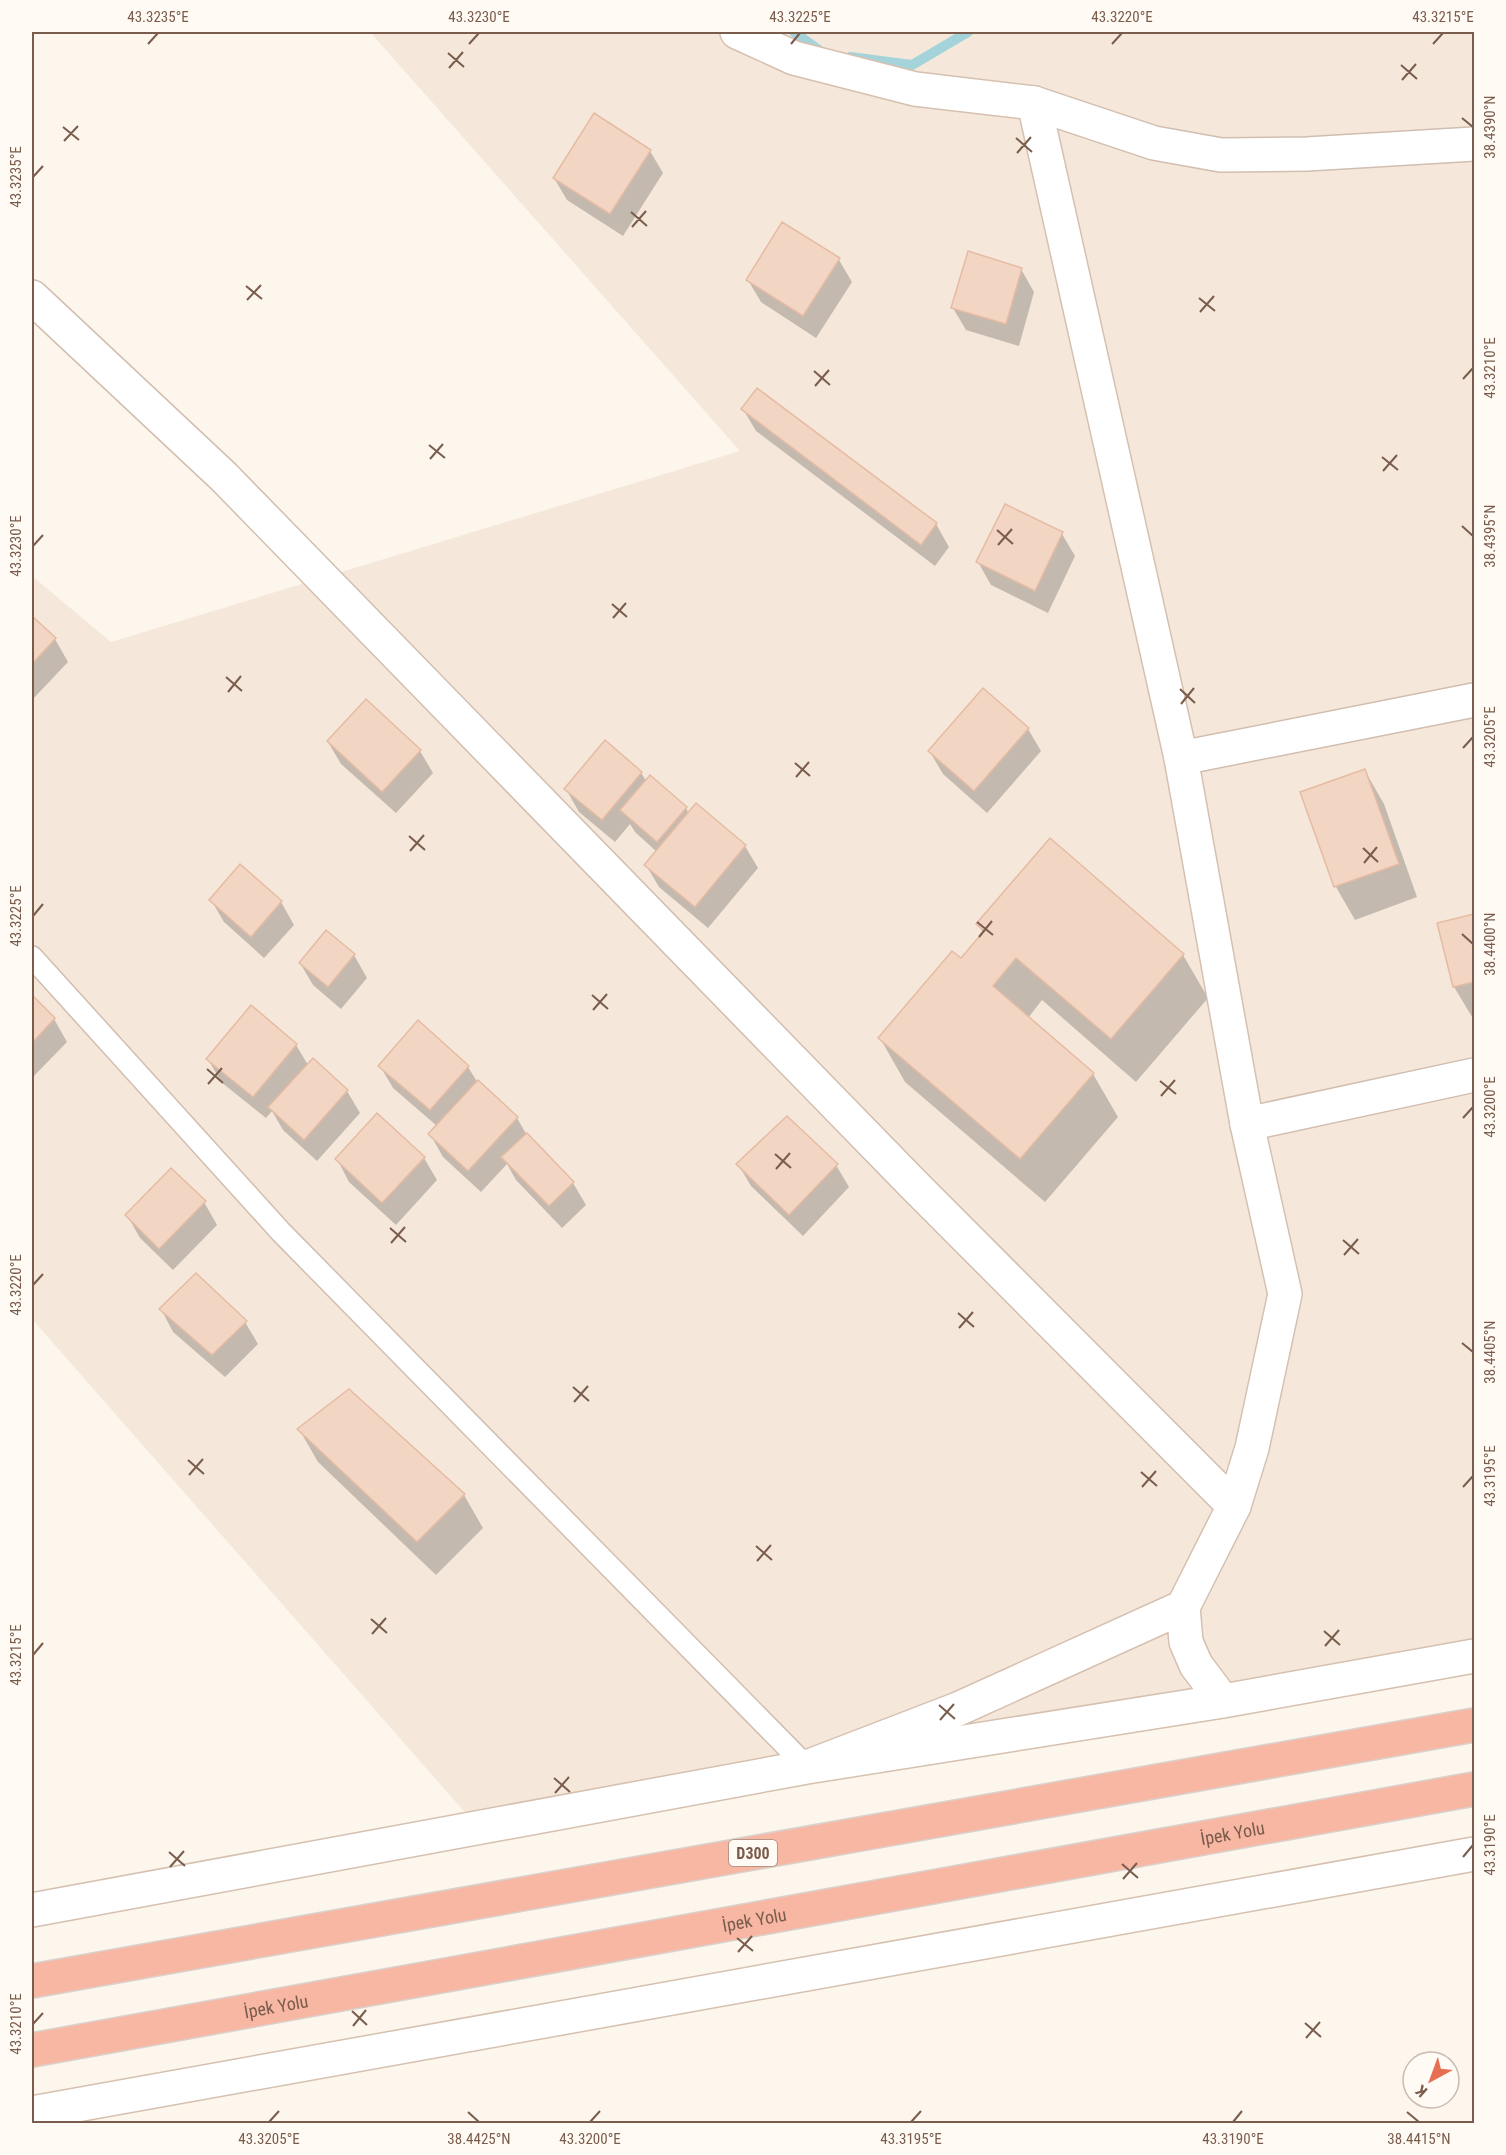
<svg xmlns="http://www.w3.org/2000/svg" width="1506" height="2155" font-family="'Roboto Condensed',sans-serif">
	<rect width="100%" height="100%" fill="#fdf6ec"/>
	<path fill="#f5e8da" d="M370,32H1474V1644L483,1833L32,1319V576L111,642L740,451Z"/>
	<path fill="#0003" d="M650,151L663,173L623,236L567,200L554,178Z
		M783,224L839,260L852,282L816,338L761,302L748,280Z
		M1021,269L1034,292L1019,346L966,330L953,308Z
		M757,390L936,524L949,547L935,566L756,431L743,409Z
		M1062,534L1075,556L1048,613L991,585L978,562Z
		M32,618L55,639L68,662L32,700Z
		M1028,729L1041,751L987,813L943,774L930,752Z
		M328,742L420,751L433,773L396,813L341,764Z
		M1365,771L1384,804L1417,897L1355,920L1336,887L1302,793Z
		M641,773L647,782L686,808L689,814L696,805L745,846L758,868L708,928L659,887L646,865L657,852L635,832L630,824L615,842L579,812L566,789Z
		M241,866L281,902L294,925L264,958L224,922L211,900Z
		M1474,916V1020L1454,987L1439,924Z
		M978,924L1183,955L1208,998L1136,1082L1042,1000L1028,1018L1093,1074L1118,1117L1045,1202L905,1082L880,1038L961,960L984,934Z
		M327,932L354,955L367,978L341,1009L313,985L300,963Z
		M32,997L54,1019L67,1042L32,1078Z
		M296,1045L308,1065L347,1091L360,1113L317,1161L283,1130L272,1111L266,1118L221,1082L208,1059Z
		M380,1066L468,1067L478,1083L517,1118L528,1137L573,1183L586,1205L562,1228L516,1180L507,1164L481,1192L443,1157L430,1134L437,1126L393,1088Z
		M424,1158L437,1180L396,1225L349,1182L337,1159Z
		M738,1164L836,1165L849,1187L803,1236L751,1186Z
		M204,1202L217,1225L173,1270L140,1238L127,1215Z
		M161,1309L245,1322L258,1344L225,1377L173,1332Z
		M299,1429L464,1495L483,1528L436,1575L318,1462Z"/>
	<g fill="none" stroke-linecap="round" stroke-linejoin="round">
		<path stroke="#a5d3da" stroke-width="10" d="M794,32L823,53
			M850,57L912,65L968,32"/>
	</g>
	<path fill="#f3d5c3" stroke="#e6bba3" stroke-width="1.5" d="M594,113L651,150L610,214L553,178Z
		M782,222L840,258L803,316L746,280Z
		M968,251L1022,268L1006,324L951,308Z
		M757,388L937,523L921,545L741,409Z
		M1005,504L1063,532L1035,591L976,562Z
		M32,616L56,638L32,664Z
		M983,688L1029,728L974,791L928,751Z
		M366,699L421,750L382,792L327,741Z
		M605,740L642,772L602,820L564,789Z
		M1365,769L1399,864L1334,887L1300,792Z
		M650,775L687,807L657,842L620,810Z
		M696,803L746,845L695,907L644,865Z
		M1050,838L1184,954L1111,1039L1016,958L993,986L1094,1073L1020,1159L878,1038L952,951L961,958L984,931L976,924Z
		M240,864L282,901L251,937L209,900Z
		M1474,914V982L1453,987L1437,923Z
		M326,930L355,954L328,987L299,963Z
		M32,995L55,1018L32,1043Z
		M251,1005L297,1044L253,1097L206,1059Z
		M418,1020L469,1066L430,1110L378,1066Z
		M313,1058L348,1090L304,1140L268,1107Z
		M478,1080L518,1117L468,1171L428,1134Z
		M377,1113L425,1157L382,1203L335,1159Z
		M787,1116L838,1164L789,1215L736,1164Z
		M527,1133L574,1182L549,1206L501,1157Z
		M171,1168L206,1201L159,1249L125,1215Z
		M196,1273L247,1321L212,1355L159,1309Z
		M349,1389L465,1494L417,1542L297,1429Z"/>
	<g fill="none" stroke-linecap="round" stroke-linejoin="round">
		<g stroke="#d1beb0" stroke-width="24">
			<path id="lane" d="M32,957L281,1232L807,1767"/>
		</g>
		<g stroke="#d1beb0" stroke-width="36">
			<path id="street" d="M1034,103L1154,143L1221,155L1307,154L1474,144
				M32,297L224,477L914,1185L1234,1506
				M1181,758L1474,700
				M1247,1124L1474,1075"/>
		</g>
		<g stroke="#d6c0b0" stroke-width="36">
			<path id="secondary" d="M737,32L794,58L915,89L1034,103L1181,758L1247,1124L1285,1294L1252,1448L1234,1506L1183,1607L958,1709L807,1767
				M1183,1607L1186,1642L1196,1665L1223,1701
				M32,1910L807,1767L1223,1701L1474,1656
				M32,2113L1474,1854"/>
		</g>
		<g stroke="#dad1cd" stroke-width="36">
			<g id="highway">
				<path d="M32,1981L1474,1725"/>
				<path id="s1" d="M32,2050L1474,1789"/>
			</g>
		</g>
		<use href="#lane" stroke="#fff" stroke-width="21"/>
		<use href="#street" stroke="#fff" stroke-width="33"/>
		<use href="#secondary" stroke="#fff" stroke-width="33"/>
		<use href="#highway" stroke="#f7b7a3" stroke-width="33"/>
	</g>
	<path fill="none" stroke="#7a5c4d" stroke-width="2" d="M148,44L158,33M469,44L479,33M791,44L800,33M1112,44L1122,33M1433,44L1443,33M448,53L464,67M1401,65L1417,79M449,68L463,52M1402,80L1416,64M1462,118L1473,127M63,127L79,140M1016,138L1032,152M64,141L78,126M1017,153L1031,137M33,177L43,166M631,212L647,226M632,227L646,211M246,286L262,299M1199,298L1215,311M247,300L261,285M1200,312L1214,296M814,371L830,385M1463,379L1473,368M815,386L829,370M429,445L445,458M1382,457L1398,470M430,459L443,444M1383,471L1397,455M1462,526L1473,536M997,530L1013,544M998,545L1012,529M33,546L43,535M612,604L627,617M613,618L626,603M226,677L242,691M1180,689L1195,703M228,692L241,676M1181,704L1194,688M1463,748L1473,737M795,763L810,776M796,777L809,762M409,836L425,850M1363,848L1378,862M410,851L424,835M1364,863L1377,847M33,916L43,904M977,922L993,935M1462,934L1473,944M979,937L992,921M592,995L608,1009M593,1010L607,994M207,1069L223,1083M1160,1081L1176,1094M208,1084L222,1068M1161,1096L1175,1080M1463,1118L1473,1107M775,1154L791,1168M776,1169L790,1153M390,1228L406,1242M1343,1240L1359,1254M391,1243L405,1227M1344,1255L1358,1239M33,1285L43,1274M958,1313L974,1327M959,1328L973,1312M1462,1343L1473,1352M573,1387L589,1401M574,1402L588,1386M188,1460L204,1474M1141,1472L1157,1486M189,1475L203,1459M1142,1487L1156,1471M1463,1487L1473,1476M756,1546L772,1560M757,1561L771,1545M371,1619L387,1633M1324,1631L1340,1645M372,1634L386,1618M1325,1646L1339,1630M33,1655L43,1643M939,1705L955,1719M940,1720L954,1704M554,1778L570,1792M555,1793L569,1777M169,1852L185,1866M1463,1857L1473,1845M1122,1864L1138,1878M170,1867L184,1851M1123,1879L1137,1863M737,1938L753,1951M738,1952L752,1936M352,2011L367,2025M1305,2023L1321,2037M33,2024L43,2013M353,2026L366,2010M1306,2038L1320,2022M468,2112L479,2122M1407,2112L1419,2122M269,2122L279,2111M590,2122L600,2111M911,2122L921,2111M1233,2122L1242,2111"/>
	<g text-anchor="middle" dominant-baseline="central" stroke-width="6" stroke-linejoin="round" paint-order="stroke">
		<rect fill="#fffaf3" stroke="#a28b7f" stroke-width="1.5" x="729" y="1840" width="48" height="26" rx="4.5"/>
		<g font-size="16" font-weight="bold" fill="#7a5c4d">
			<text x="753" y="1853">D300</text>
		</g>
		<g font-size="18" fill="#7a5c4d" stroke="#fffaf3">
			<text stroke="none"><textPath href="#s1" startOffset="1220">İpek Yolu</textPath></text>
			<text stroke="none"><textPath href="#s1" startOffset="734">İpek Yolu</textPath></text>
			<text stroke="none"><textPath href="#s1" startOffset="248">İpek Yolu</textPath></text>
		</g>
	</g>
	<rect width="1506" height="2155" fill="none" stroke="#fffaf3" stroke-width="66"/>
	<g transform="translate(1431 2080) rotate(221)"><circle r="28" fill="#fffaf3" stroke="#cabbb1" stroke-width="1.5"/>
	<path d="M0-4.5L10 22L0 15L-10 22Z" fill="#e76f51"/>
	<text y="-9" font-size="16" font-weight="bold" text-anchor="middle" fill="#7a5c4d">K</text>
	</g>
	<rect x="33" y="33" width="1440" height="2089" fill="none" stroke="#7a5c4d" stroke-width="2"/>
	<g font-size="15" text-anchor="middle" fill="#7a5c4d">
		<text x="158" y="22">43.3235°E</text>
		<text x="479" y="22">43.3230°E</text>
		<text x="800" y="22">43.3225°E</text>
		<text x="1122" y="22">43.3220°E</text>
		<text x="1443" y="22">43.3215°E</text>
		<text transform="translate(1490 127) rotate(-90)" y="5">38.4390°N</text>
		<text transform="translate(16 177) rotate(-90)" y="5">43.3235°E</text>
		<text transform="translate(1490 368) rotate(-90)" y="5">43.3210°E</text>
		<text transform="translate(1490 536) rotate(-90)" y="5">38.4395°N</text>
		<text transform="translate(16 546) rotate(-90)" y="5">43.3230°E</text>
		<text transform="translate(1490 737) rotate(-90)" y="5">43.3205°E</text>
		<text transform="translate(16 916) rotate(-90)" y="5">43.3225°E</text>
		<text transform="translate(1490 944) rotate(-90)" y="5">38.4400°N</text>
		<text transform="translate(1490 1107) rotate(-90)" y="5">43.3200°E</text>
		<text transform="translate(16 1285) rotate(-90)" y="5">43.3220°E</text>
		<text transform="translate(1490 1352) rotate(-90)" y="5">38.4405°N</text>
		<text transform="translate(1490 1476) rotate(-90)" y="5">43.3195°E</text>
		<text transform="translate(16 1655) rotate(-90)" y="5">43.3215°E</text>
		<text transform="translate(1490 1845) rotate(-90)" y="5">43.3190°E</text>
		<text transform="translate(16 2024) rotate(-90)" y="5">43.3210°E</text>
		<text x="269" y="2144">43.3205°E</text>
		<text x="479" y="2144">38.4425°N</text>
		<text x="590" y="2144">43.3200°E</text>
		<text x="911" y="2144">43.3195°E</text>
		<text x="1233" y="2144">43.3190°E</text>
		<text x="1419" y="2144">38.4415°N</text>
	</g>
</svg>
